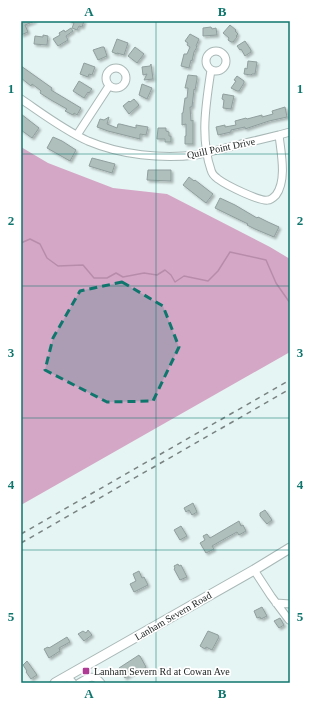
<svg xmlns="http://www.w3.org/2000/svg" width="311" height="704" font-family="'Times New Roman',serif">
	<defs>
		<filter id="shadow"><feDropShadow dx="2" dy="2" stdDeviation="1" flood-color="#0004"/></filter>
	</defs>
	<rect width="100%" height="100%" fill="#e5f5f3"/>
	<path fill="#d4a7c6" d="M21,147L48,163L113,188L167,194L270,247L290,259V352L21,505Z"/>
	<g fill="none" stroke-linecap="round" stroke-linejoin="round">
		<path stroke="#b78caa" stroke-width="1.5" d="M21,243L30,239L40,244L47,258L58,266L83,265L94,278H107L116,273L123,277L144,273L157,275L165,270L171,275L175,282L184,276L208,281L218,271L230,252L266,260L276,283L290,303"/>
	</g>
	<path fill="#aebfbc" stroke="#909f9d" filter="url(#shadow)" d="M21,21H35L25,25L28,32L21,35Z
		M69,21H84L82,27L79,26L77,30L72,28L74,23Z
		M230,25L236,30L235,31L238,34L236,36L237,37L233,42H231L228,40L229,38L223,33Z
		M211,27L212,29L216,28L217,35L203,36V28Z
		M71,28L73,31L66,36L68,40L58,46L53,39L60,35L59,33L64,30L65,32Z
		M190,34L199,39L196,46L197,47L194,52L192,61L191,60L189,68L181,66L184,54H187L190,47L187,45L188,43L185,41Z
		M43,35L48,36L47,45L34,44L35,36L43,37Z
		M117,39L128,43L124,55L117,53V54L112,52Z
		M245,41L251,50V52L245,56L241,49L240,50L237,46Z
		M102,47H104L107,56L98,60L93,50Z
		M135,47L144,54L137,63L128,56Z
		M248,61L257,62L255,74H252L251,75L244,74L245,68L247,69Z
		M84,63L95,67L92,75L89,74L88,77L80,74Z
		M151,64L153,79L144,80L147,74L143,75L142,67L150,66Z
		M21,66L52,88L51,90L81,108L77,115L74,113L73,115L65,111L67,109L51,100L40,93L41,91L40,90L32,84L31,86L21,78Z
		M188,75L197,76V79L195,90L194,89L192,107H190L191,121L193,120V144H185V136H186V124L182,125V113H183L185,98H187L188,88H185Z
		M237,76L244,81V83L239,91H237L231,88L236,81L234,80Z
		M79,81L92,89L89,93L88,92L84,98L73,91Z
		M142,84L152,88L147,99L139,95Z
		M223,94L234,96L231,109L223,108L224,100L222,99Z
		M134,99L139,105L129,114L123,106L129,101L130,102Z
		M285,107L287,117L269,121L245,129V127L231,130V132L218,135L216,127L225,125V127L236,125L235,121L246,118L247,119L262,115V117L273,114L272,111Z
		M21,114L39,128L32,138L21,130Z
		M109,117L107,124L117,128L118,124H120L136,128V125L148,127L146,135L140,134V139L108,131L97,127L100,119L104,120Z
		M158,128H166V131L169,132V136H171V142H165V139H157Z
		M53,137L62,141L76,150L70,161L47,148Z
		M92,158L115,164L112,173L89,166Z
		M148,170H171V181L147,180Z
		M189,177L194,181L195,180L213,194L206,203L183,185Z
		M220,198L235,205L257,218L258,217L268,222L279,227L274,237L255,229L247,225L248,224L215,208Z
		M193,503L197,512L192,515L189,510L186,512L184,508Z
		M265,510L272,520L267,524L260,516V513Z
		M239,521L241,526L243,525L246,531L239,535L237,532L226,538L212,546L214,549L206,553L200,543L205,540L203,536L207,534L210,538Z
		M181,526L187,536L180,540L174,530Z
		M178,564L179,566L181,565L187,577L180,580L174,569L175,568L174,566Z
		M139,571L142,578L144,577L148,585L134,592L130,584L136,581L133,574Z
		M262,607L267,616L261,619L260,617L257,618L254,611Z
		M280,618L284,625L279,628L274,621Z
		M88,630L92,635L84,641L78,634L83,631L86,633Z
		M208,631L218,635L219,637L212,650L206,647L205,649L200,646Z
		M67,637L70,642L59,648L60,651L49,658L44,649L48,647L49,648Z
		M139,655V656H140L146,667L138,672L137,670L125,678L119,668Z
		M27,661L37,675L31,679L26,672L27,671L23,665Z"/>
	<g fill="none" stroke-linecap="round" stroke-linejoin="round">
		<g stroke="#a8b8b6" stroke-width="9">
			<path id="street" d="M206 61a10 10 0 1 1 20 0a10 10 0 1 1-20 0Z
				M106 78a10 10 0 1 1 20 0a10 10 0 1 1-20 0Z
				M211,70C206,103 200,138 211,170C212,174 215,177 218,179C226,185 260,202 268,200C271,200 274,197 276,195C287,180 281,153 279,135
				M21,99C43,114 64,130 88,141C121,155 161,159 196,155C207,153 218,150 229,147C246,143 262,139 279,135L290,132
				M77,135L109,86
				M254,570L271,596L289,620
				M276,603L290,604
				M67,676L73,683
				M79,683C88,678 93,673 101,683"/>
		</g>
		<g stroke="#a8b8b6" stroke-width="11">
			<path id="secondary" d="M55,683L254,570L290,548"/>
		</g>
		<use href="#street" stroke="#fff" stroke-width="7"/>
		<use href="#secondary" stroke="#fff" stroke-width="9"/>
		<path stroke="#788281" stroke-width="1.5" stroke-dasharray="5 5" stroke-linecap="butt" d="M21,534L290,380
			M21,543L290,389"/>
	</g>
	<path fill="#0f766e" fill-opacity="0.2" stroke="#0f766e" stroke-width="3" stroke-dasharray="8 5" stroke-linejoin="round" d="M122,282L163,306L179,347L153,401L107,402L45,370L53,338L80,291Z"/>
	<path fill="none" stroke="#0f766e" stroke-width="1" stroke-opacity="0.55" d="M156,21V683M21,154H290M21,286H290M21,418H290M21,550H290"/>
	<rect fill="#af3b95" stroke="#fff" stroke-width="1.5" x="82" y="667" width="8" height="8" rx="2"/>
	<g text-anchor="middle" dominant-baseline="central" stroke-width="3.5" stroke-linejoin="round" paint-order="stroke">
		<g font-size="10" fill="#212726" stroke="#fff">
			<text transform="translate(221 148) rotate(-12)">Quill Point Drive</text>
			<text transform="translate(173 616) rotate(-30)">Lanham Severn Road</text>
		</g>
		<g font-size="10" fill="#212726" stroke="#fff" text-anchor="start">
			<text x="94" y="671">Lanham Severn Rd at Cowan Ave</text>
		</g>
	</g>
	<rect width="311" height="704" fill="none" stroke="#ffffff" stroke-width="44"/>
	<rect x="22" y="22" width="267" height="660" fill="none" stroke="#0f766e" stroke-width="1.5"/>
	<g font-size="13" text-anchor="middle" font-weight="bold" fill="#0f766e">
		<text x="89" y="16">A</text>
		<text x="222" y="16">B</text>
		<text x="11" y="93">1</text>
		<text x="300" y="93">1</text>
		<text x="11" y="225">2</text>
		<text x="300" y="225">2</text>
		<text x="11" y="357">3</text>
		<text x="300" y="357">3</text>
		<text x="11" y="489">4</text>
		<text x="300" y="489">4</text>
		<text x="11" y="621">5</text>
		<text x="300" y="621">5</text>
		<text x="89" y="698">A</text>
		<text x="222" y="698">B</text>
	</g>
</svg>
